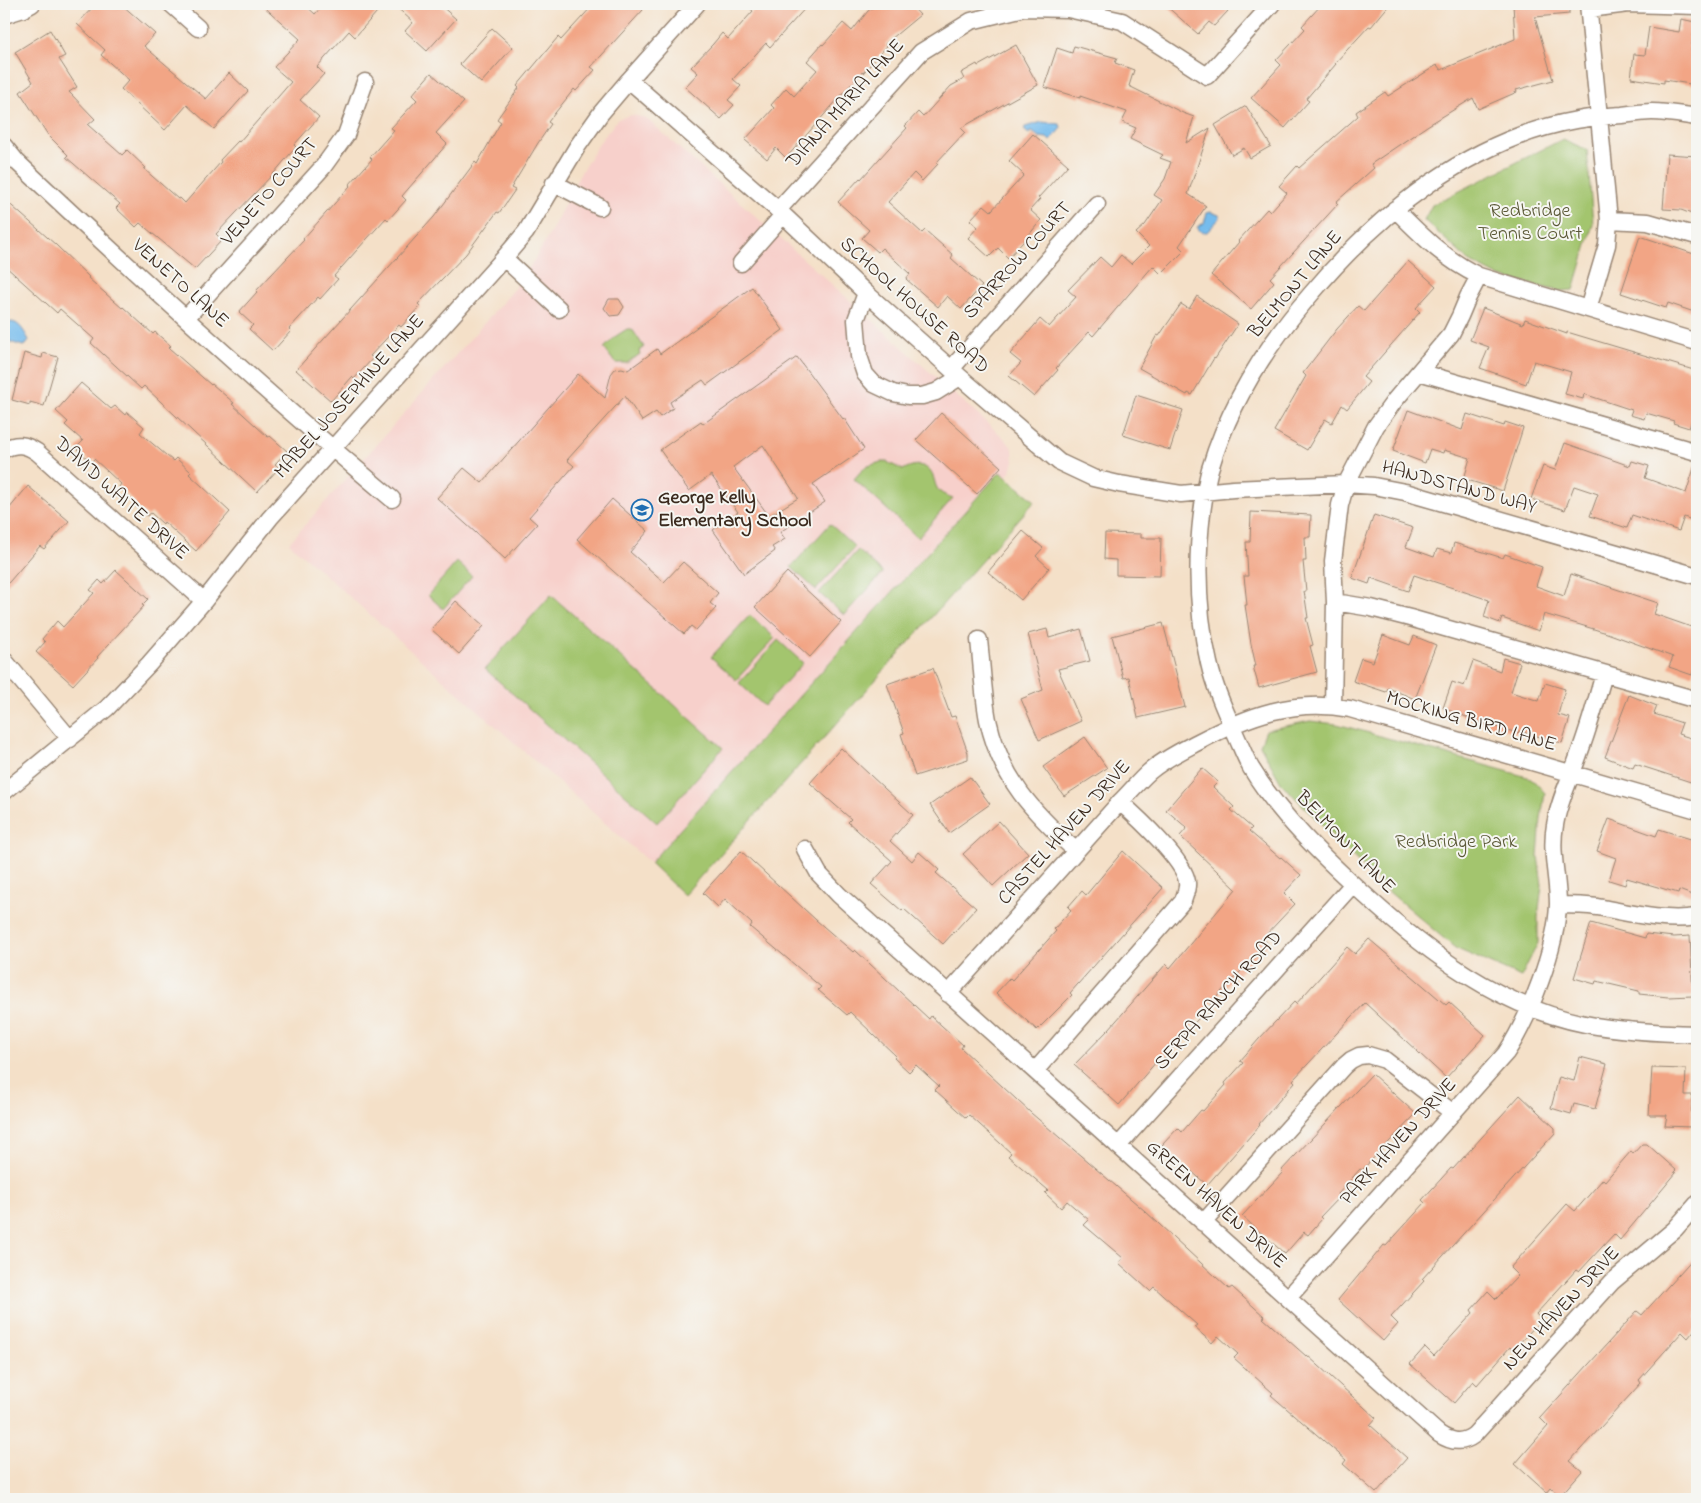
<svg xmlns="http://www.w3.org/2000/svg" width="1701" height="1503" font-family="'Indie Flower',sans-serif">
	<rect width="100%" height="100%" fill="#f6f6f2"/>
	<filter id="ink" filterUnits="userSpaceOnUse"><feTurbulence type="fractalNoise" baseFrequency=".02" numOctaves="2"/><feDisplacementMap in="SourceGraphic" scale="10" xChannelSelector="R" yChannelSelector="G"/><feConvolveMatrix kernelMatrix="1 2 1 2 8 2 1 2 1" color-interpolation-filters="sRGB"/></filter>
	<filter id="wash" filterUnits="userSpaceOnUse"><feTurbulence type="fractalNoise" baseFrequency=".0096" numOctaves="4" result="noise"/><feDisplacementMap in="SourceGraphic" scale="20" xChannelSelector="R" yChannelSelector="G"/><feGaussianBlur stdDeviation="1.12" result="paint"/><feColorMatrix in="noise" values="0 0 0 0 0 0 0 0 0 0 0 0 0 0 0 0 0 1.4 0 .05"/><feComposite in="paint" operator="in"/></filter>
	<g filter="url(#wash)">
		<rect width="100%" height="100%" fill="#f4e0c8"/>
		<path fill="#f7d0cb" d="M631,115L642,117L648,120L1006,440L1013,449L1014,461L1011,470L1006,477L999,472L650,863L289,543L511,293L528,270L548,237L580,174L599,143L618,119Z"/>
		<path fill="#a3c56e" stroke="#6f7846" d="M1563,139L1587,150L1593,224L1574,290L1559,291L1500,277L1469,261L1424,220L1432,205Z
			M627,329H632L644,347L639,351L640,354L627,363H615L604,348L616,336Z
			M881,462H887L903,470C914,463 927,463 933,476C935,481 935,486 939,491C943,495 948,496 953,498L918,538L854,479L865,467Z
			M1000,472L1035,501L684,895L650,863Z
			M830,524L855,547L816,590L791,567Z
			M858,550L883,573L844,615L819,593Z
			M457,562L472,576L443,609L428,595Z
			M551,595L723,748L657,823L485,669Z
			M750,615L775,638L736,680L711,657Z
			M778,640L803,663L764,706L739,683Z
			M1310,721L1337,724L1531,778L1545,793L1541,818L1538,856L1542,885L1538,917V943L1521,977L1455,948L1381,885L1281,783L1260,745L1266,730Z"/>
		<path fill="#76bced" stroke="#587386" d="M1042,122L1060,124L1061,128L1050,141L1047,138L1039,137L1031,131L1029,134L1024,130L1025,127Z
			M1211,212L1219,215L1220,218L1207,232H1201L1197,227L1204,223L1207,213Z
			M12,322C20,323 25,333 29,340L27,344L23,346L10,342L7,329L8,323Z"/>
		<g id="blocks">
			<path fill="#f2a585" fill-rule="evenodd" d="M96,4H121L155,34L144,46L206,99L229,73L248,91L214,129L187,105L165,130L121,89L129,80L101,55L105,50L77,24Z
				M261,4H304L315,14L324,4H384L355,37L349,31L317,67L324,74L300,100L319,117L294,145L296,147L274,173L216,234L222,240L195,269L140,223L136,227L116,208L120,204L66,157L68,155L48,135L20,92L33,82L15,52L50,30L65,56L59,59L77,87L69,92L95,119L88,125L122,155L127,150L146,168L144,169L178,199L180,198L185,203L221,162L220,160L238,141L239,142L291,82L274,67L300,39Z
				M393,4H439L456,19L427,51L405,31L413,22Z
				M594,4H637L643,10L591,67L595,70L576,91L574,89L548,122L551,124L538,143L511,188L515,190L499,213L497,212L466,254L418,304L420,306L401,327L399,325L370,356L373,358L354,379L352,377L331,401L296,370L434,217L475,162L477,164L501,122L497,119L519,88L517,86L558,37L561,40Z
				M745,4H809L770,47L766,43L733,79L741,86L728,100L734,105L721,119L685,87L698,73L691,67L713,44L722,33L728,39L753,11Z
				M878,4H910L920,15L885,44L887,46L863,73L862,72L786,158L776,148L767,159L745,140L774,108L771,105L786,88L794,96L817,70L807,61L822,44L823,45L843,23L852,31L868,11Z
				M1164,4H1220L1228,11L1214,26L1209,22L1198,34Z
				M1322,4H1390L1371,27L1369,26L1335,63L1336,64L1306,99L1309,101L1285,128L1251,98L1281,65L1276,60L1305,29L1302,26Z
				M1513,4H1569V14L1535,17L1553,80L1516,90L1517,92L1478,109L1473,98L1427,126L1371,164L1374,168L1336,202L1338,204L1270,278L1274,282L1251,309L1211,275L1239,242L1238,241L1267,209L1270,212L1287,193L1279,186L1297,166L1299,168L1358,116L1356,112L1385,92L1388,96L1437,65L1441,70L1515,39Z
				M1681,19L1695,22L1691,51L1697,52V85L1664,80V83L1631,78L1634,54L1645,55L1649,27L1679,32Z
				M492,28L513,47L481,83L460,64Z
				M1016,45L1038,85L961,128L965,132L936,163L938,164L922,181L914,173L888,202L922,233L925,230L953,255L951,258L982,286L961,309L947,296L938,307L906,279L910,274L882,248L878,252L862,238L869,230L838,202L860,178L861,179L907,128L905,126L918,112L923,117L951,86L964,79L961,73L977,64L978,66Z
				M1074,46L1117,58L1115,63L1134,70L1129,86L1183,113L1194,117L1186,143L1210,128L1188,194L1206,206L1179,246L1184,251L1161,274L1153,266L1093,336L1089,332L1056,368L1058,370L1034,397L1009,376L1021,363L1010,354L1040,319L1049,327L1076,297L1068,290L1100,257L1111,267L1121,255L1131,264L1149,246L1136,233L1145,225L1162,200L1154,195L1165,179L1171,162L1160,158L1163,155L1130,139L1136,128L1122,122L1127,112L1080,96V98L1044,87L1057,48L1072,53Z
				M431,73L464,102L436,133L447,144L402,196L406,200L388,220L386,218L357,250L334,276L338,279L320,299L318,297L289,329L291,331L273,351L249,329L253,325L239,312L257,292L256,291L304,240L303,239L350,186L349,185L372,159L370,157L394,130L391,128L417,100L412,95Z
				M1246,106L1271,146L1250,158L1244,148L1232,155L1215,125Z
				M1033,134L1068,165L1038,198L1040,199L1030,210L1041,220L1024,241L1008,258L998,248L989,257L968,238L978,227L970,220L984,205L991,211L1024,175L1009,161Z
				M1667,154L1697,156V216L1681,210L1663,209Z
				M4,199L56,245L89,277L88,278L122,308L123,307L153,334L155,332L171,346L169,348L211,385L212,384L234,403L232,404L268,437L270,436L287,451L275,464L279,468L257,492L144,386L141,389L91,343L94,339L60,309L57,313L4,265Z
				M1640,236L1697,255V302L1694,312L1668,303L1666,308L1621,293Z
				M1408,261L1436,286L1416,308L1420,312L1363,377L1369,382L1347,409L1342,405L1332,423L1325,419L1307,450L1274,431L1306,376L1303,373L1337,329L1358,306L1364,311Z
				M752,287L783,330L707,385L703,380L670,402L673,408L660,417L656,412L642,421L625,396L567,460L574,466L529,517L537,524L505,559L437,498L464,468L482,483L578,374L605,398L611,374L615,369L622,368L628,370L657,349L660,354Z
				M1197,296L1238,324L1215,359L1214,358L1192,395L1188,393L1187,395L1139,368L1157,335L1159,336L1181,304L1189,309Z
				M609,299H619L624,307L619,315L610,316L604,308Z
				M1483,308L1523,324L1525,319L1567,334V332L1697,371V405L1689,428L1673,423L1674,421L1646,413L1644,419L1630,415L1632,410L1584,394L1583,399L1565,394L1571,372L1534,361L1526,384L1480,368L1489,347L1470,340Z
				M24,353L42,358L43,353L58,357L44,406L30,402V405L12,400Z
				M797,357L843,419L844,418L864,449L813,484L825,502L780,532L785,539L772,547L775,551L744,574L713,530L738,512L711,475L689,491L660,450L701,421L703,424ZM763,445L798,498L769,516L733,467Z
				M81,383L111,409L115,406L125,415L127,412L144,427L140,433L173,461L176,458L191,472L189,474L230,512L196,551L164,522L163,524L151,513L147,516L134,505L136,503L119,487L121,484L94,459L91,462L76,448L83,441L65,425L68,422L56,411Z
				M1136,395L1183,410L1170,450L1123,435Z
				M1408,410L1462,430L1467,414L1504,426L1505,422L1523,428L1503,491L1464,479L1470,458L1444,450L1443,453L1430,449L1425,463L1393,451Z
				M941,413L1001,467L977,494L916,440Z
				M1565,443L1630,466L1632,461L1649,466L1645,478L1686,493L1695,465L1697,466V522L1684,517L1679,531L1632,515L1627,528L1590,516L1598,494L1574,486L1565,510L1531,499L1543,466L1555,470Z
				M28,486L69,521L44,549L40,546L4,588V515Z
				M612,499L648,531L630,552L664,582L683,562L718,593L710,603L716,608L696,630L691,626L684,634L577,539Z
				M1251,512L1311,515L1310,537H1305L1306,561H1303L1306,591H1304L1308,618H1306L1313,645L1310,646L1317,672L1259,688L1253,666H1256L1251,644L1245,605H1247L1244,576H1248L1246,542H1250Z
				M1374,515L1413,528L1406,547L1434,557L1437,549L1451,553L1454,543L1503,558L1505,554L1542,567L1536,586L1564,596L1571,574L1658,603L1654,614L1697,629V659L1692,675L1669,667L1673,657L1607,633L1544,614L1539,631L1502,618L1500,623L1484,617L1489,600L1414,575L1408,591L1371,578L1369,584L1352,578Z
				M1023,531L1043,548L1036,556L1049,568L1021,600L988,572Z
				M1105,533L1141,534V538H1161L1160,576L1116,575V560L1104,559Z
				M116,570L148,599L142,605L144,606L97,657L98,658L73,685L36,652L45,642L42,639L57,621L63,627L94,593L90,590L99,580L103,584Z
				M787,572L841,622L810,657L755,607Z
				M456,601L484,626L459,654L431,629Z
				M1163,623L1185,707L1138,718L1129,677L1123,678L1112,636Z
				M1047,629L1049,638L1081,629L1090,661L1058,669L1081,721L1039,740L1021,699L1043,690L1028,634Z
				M1383,635L1410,645L1414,636L1436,645L1415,699L1388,688L1386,692L1353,681L1361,658L1373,662Z
				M1503,658L1520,663L1511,692L1539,701L1545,683L1565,689L1558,715L1570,718L1562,743L1519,731L1518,733L1485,724L1443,708L1452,682L1464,686L1473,661L1500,671Z
				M933,668L951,717L955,716L968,753V759L915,776L901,734L904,733L887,684Z
				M1629,695L1657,706L1654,714L1682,723L1678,734L1697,740V784L1635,764L1633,768L1605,757Z
				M1085,737L1107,768L1064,796L1043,767Z
				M841,748L913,815L890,841L912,861L919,852L939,870L936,873L976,908L943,944L904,909L902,911L871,884L892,861L848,822L851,819L810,783Z
				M1202,768L1218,782L1213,787L1234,807L1231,810L1252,828L1249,831L1280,858L1281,857L1301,875L1284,893L1295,904L1263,938L1268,944L1233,979L1210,1004L1211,1005L1172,1047L1173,1048L1160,1063L1157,1061L1119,1105L1074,1065L1109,1029L1166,964L1170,968L1236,889L1180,836L1187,828L1166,810Z
				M970,777L990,804L949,833L930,805Z
				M1609,819L1656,836L1659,829L1697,841V897L1679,890L1678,893L1627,878L1625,885L1609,880L1616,858L1597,851Z
				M999,821L1028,853L993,886L963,854Z
				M741,851L816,920L853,952L855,950L929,1019L931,1016L963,1045L961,1048L1031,1113L1145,1211L1229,1289L1232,1287L1265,1317L1263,1318L1306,1356L1307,1355L1376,1418L1370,1425L1407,1458L1376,1493L1343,1464L1346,1460L1271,1395L1273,1393L1234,1358L1238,1354L1218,1336L1212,1343L1194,1327L1197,1325L1154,1287L1150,1291L1119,1263L1123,1258L1084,1225L1089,1220L1067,1201L1061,1208L1045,1193L1048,1190L1008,1156L1011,1153L969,1115L966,1118L935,1090L939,1086L916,1065L909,1072L894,1058L896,1056L850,1012L847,1015L818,990L821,987L750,927L752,924L725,899L718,907L703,893Z
				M1123,851L1163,888L1070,993L1072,995L1037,1030L996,993L1010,978L1012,980L1056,931L1054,929L1071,910L1068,907L1082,891L1086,895Z
				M1591,923L1645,938L1646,934L1674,937L1690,936L1693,996L1668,997L1639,994V991L1596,981L1595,984L1574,978Z
				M1369,939L1446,1005L1449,1002L1485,1035L1446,1078L1365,1003L1293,1080L1295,1082L1259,1124L1260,1125L1207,1185L1162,1145L1178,1128L1182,1132L1201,1110L1203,1111L1226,1085L1225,1083L1243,1063L1240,1061L1259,1039L1294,1002L1296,1004L1347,947L1355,954Z
				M1580,1057L1607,1064L1595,1109L1574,1104L1571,1114L1551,1108L1559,1077L1574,1081Z
				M1652,1068L1686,1069L1685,1095H1692L1691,1127L1665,1126L1667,1115H1649Z
				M1372,1074L1416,1114L1362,1170L1360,1169L1338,1194L1340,1196L1320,1217L1322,1219L1308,1235L1304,1232L1285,1254L1242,1216L1283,1172L1281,1171L1295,1156Z
				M1520,1095L1555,1128V1133L1422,1279L1424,1281L1391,1317L1398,1324L1383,1341L1338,1300L1384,1245L1386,1246L1425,1203L1422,1200L1451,1168L1453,1169Z
				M1642,1144H1647L1676,1170L1674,1172L1676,1173L1620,1240L1614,1234L1579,1272L1576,1270L1536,1314L1541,1320L1513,1350L1510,1347L1477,1385L1473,1381L1454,1403L1410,1364L1425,1347L1434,1356L1473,1313L1471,1310L1488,1291L1496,1299L1518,1276L1510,1268L1567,1204L1575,1211L1603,1179L1605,1181L1631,1151L1633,1154Z
				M1697,1254V1327L1688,1338L1682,1332L1639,1380L1641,1383L1570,1461L1582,1471L1560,1496L1551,1488L1547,1493L1515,1464L1548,1426L1540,1418L1637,1311L1642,1315Z"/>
		</g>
	</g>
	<g filter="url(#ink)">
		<use href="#blocks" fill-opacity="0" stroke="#988573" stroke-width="1"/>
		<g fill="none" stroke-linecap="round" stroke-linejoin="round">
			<g stroke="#988573" stroke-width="19">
				<path id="minor" d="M171,4L198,28
					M1589,9L1628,4L1697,6
					M4,15L23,9L32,4
					M629,80L778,210L866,293L960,377L1059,462L1093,478L1119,484L1181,494L1233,489L1346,484L1374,486L1405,492L1697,576
					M1697,117C1683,115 1667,112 1652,112C1642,112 1632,114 1622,115C1607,116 1592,117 1577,120C1470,139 1380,212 1311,294C1266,346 1230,402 1210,469C1206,483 1204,498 1202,513C1196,563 1197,613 1209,663C1215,690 1227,715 1238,740C1242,749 1246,759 1251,768C1280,816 1325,859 1366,896C1428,953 1500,1007 1585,1024C1622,1031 1659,1033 1697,1034
					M4,146L17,162C139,277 263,391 392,499
					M554,183L600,207
					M1395,209C1421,235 1445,260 1479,276L1697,342
					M778,210L921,52L971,21L1024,8L1068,9L1122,21L1207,76L1272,4
					M1609,220L1648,222L1697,236
					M504,258L559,309
					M741,263L783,215
					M866,293L856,320L859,356L865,374L874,384L893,393L908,396H922L936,392L960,377
					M1588,309L1607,245L1609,220L1588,4
					M186,318L323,167L346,135L365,82
					M952,368L1097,204
					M1419,372L1697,452
					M4,449C17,443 25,444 37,452L204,601
					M1335,602L1371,608L1410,618L1697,700
					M979,640C982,666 983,694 988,720C1001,779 1033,812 1076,851
					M4,660L70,739
					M1333,706L1335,602L1333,561L1340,505L1346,484L1376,426L1395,400L1451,334L1460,316L1468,297L1479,276
					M4,792L107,708L149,664L204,601L270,518L504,258L526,232L577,147L601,113L629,80L697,4
					M805,849L819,874L839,895L1439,1434C1451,1442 1462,1444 1474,1435L1612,1282L1675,1229L1697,1204
					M1558,905C1570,905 1584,905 1597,907C1630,913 1663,922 1697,917
					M948,994L1120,802C1130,792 1139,781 1149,772C1164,759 1181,751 1198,742C1247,716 1294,698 1350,709L1697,810
					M1035,1071L1183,901C1185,895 1188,888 1187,882C1185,861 1136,816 1120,802
					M1118,1146L1353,884
					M1203,1223L1344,1066L1351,1060L1359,1056L1368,1055L1385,1060L1453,1113
					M1288,1298L1506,1053C1529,1018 1557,947 1558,904C1558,877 1550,852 1555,825C1559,799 1571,778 1579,754C1589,728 1596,701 1604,674"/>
			</g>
			<use href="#minor" stroke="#fff" stroke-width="16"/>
		</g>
	</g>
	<defs>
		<g id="school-ring" transform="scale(1.125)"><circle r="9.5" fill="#f6f6f2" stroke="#1f6fb2" stroke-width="1.5"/><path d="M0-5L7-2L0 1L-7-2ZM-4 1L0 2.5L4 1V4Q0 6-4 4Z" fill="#1f6fb2"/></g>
	</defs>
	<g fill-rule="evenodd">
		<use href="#school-ring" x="642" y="510"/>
	</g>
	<g text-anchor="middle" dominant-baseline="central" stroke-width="4" stroke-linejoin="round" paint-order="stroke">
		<g font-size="20" fill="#3b2a1e" stroke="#f6f6f2">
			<text transform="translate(846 104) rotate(-48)">DIANA MARIA LANE</text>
			<text transform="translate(270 192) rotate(-49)">VENETO COURT</text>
			<text transform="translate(1018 261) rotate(-48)">SPARROW COURT</text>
			<text transform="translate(180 284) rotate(42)">VENETO LANE</text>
			<text transform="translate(1296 285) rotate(-50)">BELMONT LANE</text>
			<text transform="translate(914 306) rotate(42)">SCHOOL HOUSE ROAD</text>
			<text transform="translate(350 397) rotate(-48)">MABEL JOSEPHINE LANE</text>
			<text transform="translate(1459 488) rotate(15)">HANDSTAND WAY</text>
			<text transform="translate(121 499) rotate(42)">DAVID WAITE DRIVE</text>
			<text transform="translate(1471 722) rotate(16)">MOCKING BIRD LANE</text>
			<text transform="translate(1065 833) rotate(-48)">CASTEL HAVEN DRIVE</text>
			<text transform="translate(1345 843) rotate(46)">BELMONT LANE</text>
			<text transform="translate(1219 1001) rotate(-48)">SERPA RANCH ROAD</text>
			<text transform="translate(1399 1142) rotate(-48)">PARK HAVEN DRIVE</text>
			<text transform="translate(1216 1205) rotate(42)">GREEN HAVEN DRIVE</text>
			<text transform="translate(1562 1309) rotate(-47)">NEW HAVEN DRIVE</text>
		</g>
		<g font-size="20" fill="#5a5836" stroke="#f6f6f2">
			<text x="1530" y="211">Redbridge<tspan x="1530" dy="23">Tennis Court</tspan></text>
			<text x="1456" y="842">Redbridge Park</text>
		</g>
		<g font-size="20" font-weight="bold" fill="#3b2a1e" stroke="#f6f6f2" text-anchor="start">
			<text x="658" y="498">George Kelly<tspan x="658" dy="23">Elementary School</tspan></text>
		</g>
	</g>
	<rect width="1701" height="1503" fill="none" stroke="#f6f6f2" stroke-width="20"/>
</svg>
